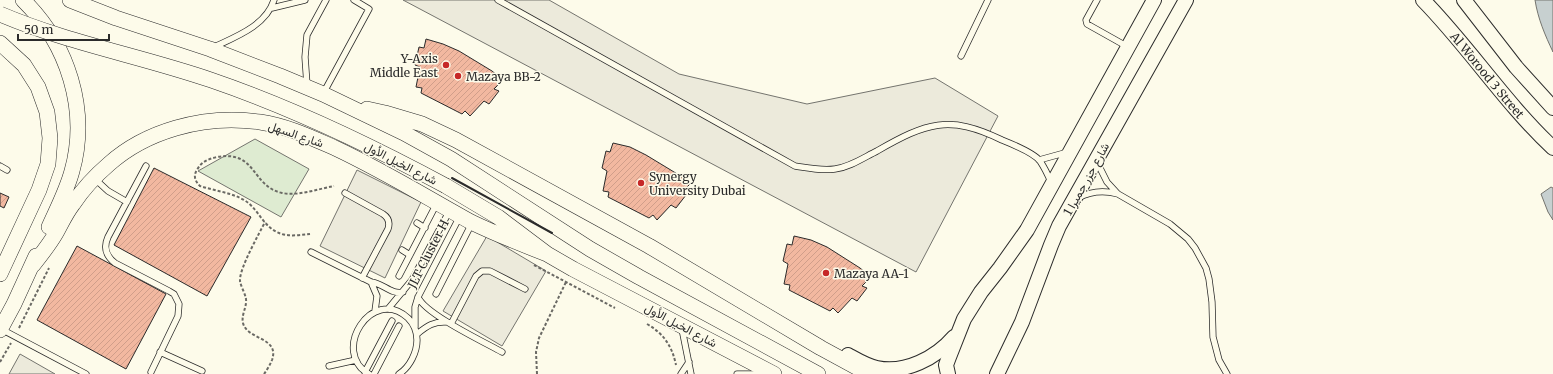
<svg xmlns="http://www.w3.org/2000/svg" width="1553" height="374" font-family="Merriweather,Vazirmatn,serif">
	<defs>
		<pattern id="building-hatch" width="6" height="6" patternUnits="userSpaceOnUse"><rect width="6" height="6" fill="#f2b8a0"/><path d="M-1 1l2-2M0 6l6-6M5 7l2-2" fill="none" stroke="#d09e8a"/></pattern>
	</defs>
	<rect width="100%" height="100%" fill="#fdfbea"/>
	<path fill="#deebd1" stroke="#74746e" d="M255,139L309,169L281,217L198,171Z"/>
	<path fill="#eceadb" stroke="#74746e" d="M403,0H549L679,74L807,104L935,78L998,116L916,272Z
		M357,170L421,202L385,278L320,246Z
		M487,236L546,271L502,346L443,311Z
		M20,354L55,374H9Z"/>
	<path fill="#c7d0d0" stroke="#74746e" d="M1535,0H1553V52C1545,35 1538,19 1535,0Z
		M1551,187L1553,188V220L1548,212L1541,194Z"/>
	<path fill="url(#building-hatch)" stroke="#2b2b2b" d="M426,39L443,44L459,51L492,71L503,80L494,89L499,91L489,104L484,101L470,116L465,111L462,114L421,93L422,88L416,87L420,67L415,65L419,47L424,48Z
		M613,143L630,147L646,155L679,175L690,184L681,193L686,195L676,208L671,205L657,220L653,215L649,218L608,197L609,192L603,191L607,171L602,168L606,151L610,152Z
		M154,168L251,217L207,296L114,245Z
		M0,193L9,197L4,208L0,206Z
		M794,236L811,240L827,247L860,268L871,277L862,286L867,288L857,301L852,298L838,313L833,308L830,311L789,290L790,285L784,284L788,264L783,261L787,244L792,245Z
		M77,246L166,294L126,369L37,320Z"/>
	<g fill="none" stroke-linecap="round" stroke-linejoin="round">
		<g stroke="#2b2b2b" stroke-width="7">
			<path id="service" d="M498,0L795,166C808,168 821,171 835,169C850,167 863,158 877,151C926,123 949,114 1002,140C1012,144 1034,153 1040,161C1044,167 1048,175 1051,182
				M1097,0L1086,20L1087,24L1128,47
				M272,8L305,0
				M212,48C235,37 266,26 274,0
				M961,56L988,0
				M307,85L305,57L307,35L326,0
				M324,92L369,9L354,0
				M1039,160L1068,152
				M1097,162L1107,182L1118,194L1170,224L1188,239L1195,248L1206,268L1209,279L1212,302L1213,337L1219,360L1227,374
				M0,166L7,170
				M146,166L108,237C103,248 106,256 115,263L169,291L174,294L179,304L178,316L151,372
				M95,179L108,191L127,202
				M345,193L383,214C389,218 390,223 388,229L362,278
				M1078,198C1091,191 1104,190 1118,194
				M417,223L425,228
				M402,250L410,255
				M311,252L371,282C383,283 391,295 403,292
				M399,276L437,203
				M371,282L377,296L375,311
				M436,294L472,223
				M418,297C425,314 484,342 502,352
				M388,309L412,280L450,210
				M451,324L476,276L482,271H490L525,289
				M415,327V307L418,297L460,216
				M1,329L86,374
				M682,329L691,374
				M417,334C427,326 434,321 447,322
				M160,352L202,371
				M329,366L356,360
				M365,372L392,321
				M369,374C330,352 372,285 408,318C413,323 417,331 417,340C417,352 410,367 399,374
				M374,374L399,326
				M681,374L689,362
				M737,374H761"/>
		</g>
		<g stroke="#2b2b2b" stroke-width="16">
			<g id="tertiary">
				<path id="s1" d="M1423,0C1469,47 1505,103 1553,148"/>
				<path d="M1464,0L1516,67L1553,108"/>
				<path d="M848,355C857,360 867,366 877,368C905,374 936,358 954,337"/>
				<path d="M948,374L946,365L949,357L964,319L981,292L1000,268L1027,230L1154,0"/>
				<path d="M997,374L1022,322L1051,245L1059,226L1186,0"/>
			</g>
		</g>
		<g stroke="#2b2b2b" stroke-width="16">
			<path id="secondary" d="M23,0C68,44 89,110 72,171C67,190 57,209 49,227
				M70,0L116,18L210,49L280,76L323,94L404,133L451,159L590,249L639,277L818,374
				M0,43L24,65L38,87L47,112L50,138L48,164L39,190L0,274
				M367,109L385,113L422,124L456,140L649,246L821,348L869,374
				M446,186L498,217L547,254L573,269L774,374
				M33,265C41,255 49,245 56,233C61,224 66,213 73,204C83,189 95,176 109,164C128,147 152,135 176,128C203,120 232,118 260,122C287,126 310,137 335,148C382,170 426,197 471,222C496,234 521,244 547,254
				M0,330L14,304L36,256"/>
		</g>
		<path stroke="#6a6964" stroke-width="2" stroke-dasharray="3 2" stroke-linecap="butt" d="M310,234C300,235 288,237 279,233C263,227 258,208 244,200C230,192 215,191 200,186C195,181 193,176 197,170C201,162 208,159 217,157C257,150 251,186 282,193C299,196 318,189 334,186
			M534,265L615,308
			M647,324C664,334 672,346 676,365
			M19,328L49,268
			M0,362L11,343
			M264,374C267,370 270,365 272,360C280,337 247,340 243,323C241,315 247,307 246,299C245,293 241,287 240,281C239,269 259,234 265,222
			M537,374L536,352L539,338L566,282"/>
		<use href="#service" stroke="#fdfbea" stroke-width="5.5"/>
		<use href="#tertiary" stroke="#fdfbea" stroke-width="14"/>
		<use href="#secondary" stroke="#fdfbea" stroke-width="15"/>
		<g stroke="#2b2b2b" stroke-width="16" stroke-linecap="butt">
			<path id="secondary-bridge" d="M0,14C68,43 141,56 211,80C293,108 370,145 446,186"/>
		</g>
		<use href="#secondary-bridge" stroke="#fdfbea" stroke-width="15"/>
		<path stroke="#2b2b2b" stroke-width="2" d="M452,178L552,233"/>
	</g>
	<g fill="#c62828" stroke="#fdfbea" stroke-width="1.5">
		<circle cx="446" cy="65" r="4"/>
		<circle cx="458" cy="76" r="4"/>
		<circle cx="641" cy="183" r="4"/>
		<circle cx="826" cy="273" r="4"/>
	</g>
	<g text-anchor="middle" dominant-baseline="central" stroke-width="3" stroke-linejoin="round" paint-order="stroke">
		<g font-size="12" fill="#2b2b2b" stroke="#fdfbea" text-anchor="start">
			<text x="438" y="58" text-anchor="end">Y-Axis<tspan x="438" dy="14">Middle East</tspan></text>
			<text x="466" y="76">Mazaya BB-2</text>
			<text x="649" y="176">Synergy<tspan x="649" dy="14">University Dubai</tspan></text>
			<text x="834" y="273">Mazaya AA-1</text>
		</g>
		<g font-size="12" fill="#2b2b2b" stroke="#fdfbea">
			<text stroke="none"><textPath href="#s1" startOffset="99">Al Worood 3 Street</textPath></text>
			<text transform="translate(296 134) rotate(19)">شارع السهل</text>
			<text transform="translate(401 163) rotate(27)">شارع الخيل الأول</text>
			<text transform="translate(1086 179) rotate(-61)">شارع جزر جميرا 1</text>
			<text transform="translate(428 254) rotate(-63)">JLT Cluster H</text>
			<text transform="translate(681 325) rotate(28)">شارع الخيل الأول</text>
		</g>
	</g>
	<path d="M18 34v6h91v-6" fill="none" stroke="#2b2b2b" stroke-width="2"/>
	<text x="24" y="34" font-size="12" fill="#2b2b2b" stroke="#fdfbea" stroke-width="3" paint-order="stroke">50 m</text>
</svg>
